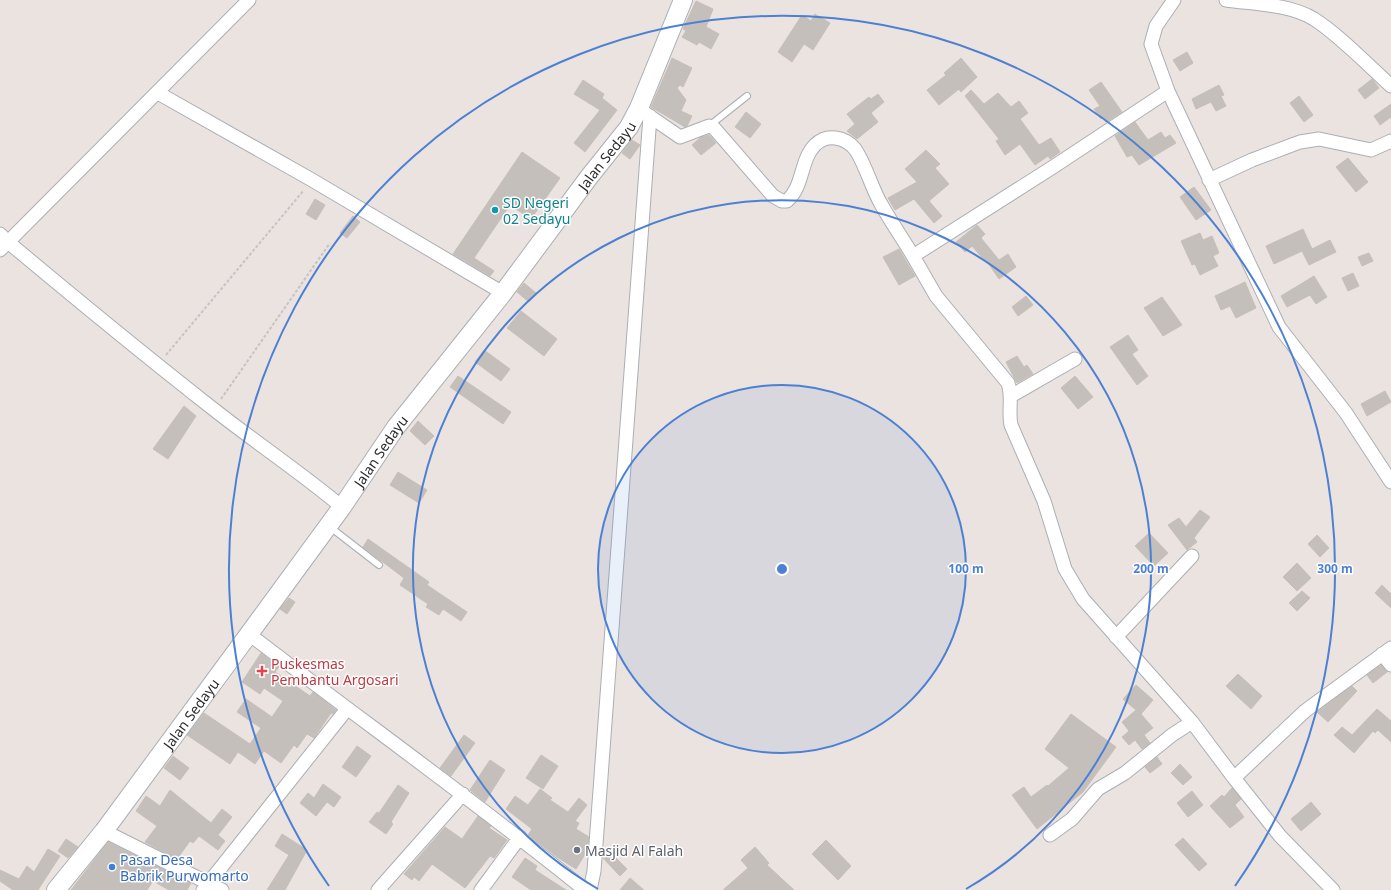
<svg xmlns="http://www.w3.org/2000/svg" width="1391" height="890" font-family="'Noto Sans',sans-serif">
	<rect width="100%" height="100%" fill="#ebe3df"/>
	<path fill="#c4bfba" stroke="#c7bfb8" d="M696,1L713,9L706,27L719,34L711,49L699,42L697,45L682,37L686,31L683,29Z
		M815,14L830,23L813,50L804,44L792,62L778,52L802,15L811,21Z
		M1187,52L1193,63L1180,71L1173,60Z
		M672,58L692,68L683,87L680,85L677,88L686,100L681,111L692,116L687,126L685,127L651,107Z
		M961,58L977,77L961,92L959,89L939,105L927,90L946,75L944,73Z
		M1372,79L1379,88L1365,99L1358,90Z
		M583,80L604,94L602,98L617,110L585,152L574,143L600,110L574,94Z
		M1101,82L1122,112L1106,122L1103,117L1101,119L1094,109L1100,106L1089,90Z
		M1219,85L1224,95L1221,96L1226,106L1216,111L1211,102L1196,109L1192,99Z
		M971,90L984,104L998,93L1011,107L1019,101L1028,113L1020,119L1039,145L1051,138L1060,152L1050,159L1048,156L1035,165L1020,144L1005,155L996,141L999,139L965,96Z
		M878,94L884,102L871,113L878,122L857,139L847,131L855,124L847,114L869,97L871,99Z
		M1299,96L1313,115L1304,122L1290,103Z
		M1391,104V117L1380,125L1374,116Z
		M746,112L761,124L750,138L735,127Z
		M1135,122L1148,140L1161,132L1165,138L1170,135L1176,143L1139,165L1132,155L1127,157L1115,136Z
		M709,135L716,143L701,155L692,145L701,137Z
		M632,140L640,145L630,159L622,153Z
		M926,150L940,164L935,168L949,184L929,201L942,216L934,223L914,199L895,210L888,198L917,182L905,169Z
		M522,152L560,178L531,219L510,205L474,258L494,271L490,276L453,254Z
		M1348,158L1368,182L1356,192L1336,167Z
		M1194,187L1211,210L1196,220L1180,197Z
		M315,199L325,205L316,220L306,214Z
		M353,216L360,222L347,238L340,233Z
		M977,225L985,234L981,238L999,260L1008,254L1016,267L999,279L986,260L985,261L972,246L965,252L956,242Z
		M1303,229L1312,249L1330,240L1336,252L1309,265L1302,251L1274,264L1266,246Z
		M1200,233L1203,240L1212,236L1219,253L1213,256L1218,266L1200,275L1195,264L1192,265L1181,241Z
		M899,249L915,276L899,285L883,257Z
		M1369,253L1373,261L1362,266L1358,257Z
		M1353,273L1359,286L1348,291L1342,278Z
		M1314,276L1327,297L1316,304L1310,295L1287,307L1281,296Z
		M1245,282L1256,308L1236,318L1230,306L1221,310L1215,296Z
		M524,283L536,293L529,302L517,292Z
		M1026,296L1033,305L1018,316L1012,307Z
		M1162,297L1182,325L1163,336L1144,308Z
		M521,311L557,339L544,356L507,328Z
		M1128,335L1138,350L1132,354L1148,376L1137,385L1110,347Z
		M484,350L510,369L501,381L475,362Z
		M1017,356L1024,367L1027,365L1033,374L1017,383L1006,362Z
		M458,376L511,412L503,424L450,387Z
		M1075,376L1093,397L1078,409L1061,388Z
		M1385,391L1391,402L1367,416L1361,404Z
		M184,406L196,416L168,459L153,449Z
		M418,421L434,436L425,445L410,431Z
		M398,472L427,490L419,503L390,485Z
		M1200,510L1210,517L1194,538L1197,542L1187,550L1168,525L1179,518L1186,527Z
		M1149,533L1168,553L1154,566L1135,546Z
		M1317,535L1329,548L1320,557L1308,544Z
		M368,539L429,582L427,585L467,612L461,621L443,609L439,615L426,607L428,604L400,585L404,578L363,547Z
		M1297,563L1311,578L1297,591L1283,577Z
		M1382,585L1391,594V608L1375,593Z
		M1302,591L1310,598L1297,611L1289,603Z
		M289,598L295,602L287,614L280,609Z
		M261,653L279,667L275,672L310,696L313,692L336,710L333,714L331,713L314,738L307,734L297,748L294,745L281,763L264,751L255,764L238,752L230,764L187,735L204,713L250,744L261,728L237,712L246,699L272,717L283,701L264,688L260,694L242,682Z
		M1381,665L1387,672L1373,683L1367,675Z
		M1238,674L1262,696L1251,709L1226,686Z
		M1136,685L1153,700L1141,714L1153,728L1144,735L1150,743L1142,749L1135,740L1129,745L1122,737L1129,731L1122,722L1136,710L1123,699Z
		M1352,686L1357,691L1328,722L1317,712Z
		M1377,709L1391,721V742L1378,730L1375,733L1373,731L1354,753L1334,735L1342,727L1352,735Z
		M1071,714L1116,747L1083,792L1037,829L1012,795L1024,787L1031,797L1047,785L1048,786L1069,768L1045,749Z
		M464,735L475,743L451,776L440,768Z
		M357,746L371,756L356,777L342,767Z
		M541,755L558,766L543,789L526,778Z
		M173,756L189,768L180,780L164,768Z
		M1157,757L1162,764L1150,773L1145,767Z
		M490,760L505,770L485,802L470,790Z
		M1180,764L1192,777L1183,785L1171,773Z
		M323,784L341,797L334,807L327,802L316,816L300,803L308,793L314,798Z
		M398,785L409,793L391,822L393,824L386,834L369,822L377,812L379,813Z
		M1232,788L1241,799L1235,805L1244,817L1230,828L1210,806L1222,795L1224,797Z
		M540,789L552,798L550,800L568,812L579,798L587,805L575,821L579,823L576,829L589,837L587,851L576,869L557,857L528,835L532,829L506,809L515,796L528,805Z
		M170,790L211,823L222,809L232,817L218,835L225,841L218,850L199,836L193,843L190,841L177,859L145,842L157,826L136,811L146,796L160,806Z
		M1192,791L1203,805L1188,817L1177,803Z
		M1311,802L1321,814L1301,831L1291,819Z
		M478,816L491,826L489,828L507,840L494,858L490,856L465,888L432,864L419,881L414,877L412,880L404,874L445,827L462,839Z
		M282,834L307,850L285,890H267L289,855L275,846Z
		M1183,838L1207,864L1199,871L1175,845Z
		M66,839L78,847L68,858L58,851Z
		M826,840L851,866L838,880L812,854Z
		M108,842L191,883L187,890H169L153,881L147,890H71Z
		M755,847L769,863L767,865L794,890H723L748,868L741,860Z
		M48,849L60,856L38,890H13L0,881V870L19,879L27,866L34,872Z
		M607,849L627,869L620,876L603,858V853Z
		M525,858L537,866L535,870L566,890H531L512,877Z
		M630,878L644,890H620Z"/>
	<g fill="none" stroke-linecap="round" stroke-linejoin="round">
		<g stroke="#abafb6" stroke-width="8">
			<path id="lane" d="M709,126L747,96
				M330,527L379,565"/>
		</g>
		<g stroke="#abafb6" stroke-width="15">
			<path id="street" d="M249,0L8,242C75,298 143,354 212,408C255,442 300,472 342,507
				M1174,0L1156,26L1151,44L1168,91L1279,327L1346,413L1391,482
				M1226,0C1254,4 1289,4 1314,19C1339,35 1368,65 1391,86
				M158,93L312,180L503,293
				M645,113L680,137L709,126L714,128L773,196L782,201H787C804,186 800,160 815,145C827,133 845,137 855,149C865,163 872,189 881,204C891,222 903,239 913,256L1053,167L1168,91
				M1209,180L1252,160L1300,142L1319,139L1371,150L1391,141
				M0,234L8,242L0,250
				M913,256L936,296L1008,383C1013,397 1008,411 1011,425L1044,501L1065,569L1083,599L1192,722
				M1011,396L1075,359
				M249,634C361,720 476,802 585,890
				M1116,637L1192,556
				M1382,654L1391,665
				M1234,778L1280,836L1333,890
				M104,831L222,890
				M1050,835L1072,819L1098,789L1125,773L1172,735L1192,722L1234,778L1305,711L1391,648
				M203,890L347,709
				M378,890L463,794
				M481,890L520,837
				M590,890L594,871L650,116"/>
		</g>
		<g stroke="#abafb6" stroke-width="20">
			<g id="secondary">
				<path id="s1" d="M56,890L104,831L249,634L342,507L396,427L503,293L589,177L629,127L639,108L683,0"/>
			</g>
		</g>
		<path stroke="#c4c4c4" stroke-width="2" stroke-dasharray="3 2" stroke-linecap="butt" d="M166,355L304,190
			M221,399L330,243"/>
		<use href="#lane" stroke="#fff" stroke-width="6"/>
		<use href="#street" stroke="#fff" stroke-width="13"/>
		<use href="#secondary" stroke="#fff" stroke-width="18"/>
	</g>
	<circle cx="782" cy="569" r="184" fill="#4c80d4" fill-opacity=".12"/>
	<g fill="none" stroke="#4c80d4" stroke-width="2">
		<circle cx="782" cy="569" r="184"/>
		<path d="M598 889A369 369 0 1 1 966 889"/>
		<path d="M329 886A553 553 0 1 1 1235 886"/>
	</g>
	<circle fill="#0f9aa8" stroke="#fff" stroke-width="1.5" cx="495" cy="210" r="4"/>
	<path fill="#e0444e" stroke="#fff" stroke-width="1.5" d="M260 665h4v4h4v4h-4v4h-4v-4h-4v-4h4z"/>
	<circle fill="#6b7280" stroke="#fff" stroke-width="1.5" cx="577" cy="850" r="4"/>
	<circle fill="#3f7fe0" stroke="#fff" stroke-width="1.5" cx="112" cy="867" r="4"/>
	<g text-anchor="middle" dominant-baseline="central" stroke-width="3" stroke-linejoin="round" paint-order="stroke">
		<g font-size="14" fill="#2b2b2b" stroke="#fff">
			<text stroke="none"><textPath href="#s1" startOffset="918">Jalan Sedayu</textPath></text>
			<text stroke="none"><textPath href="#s1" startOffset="546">Jalan Sedayu</textPath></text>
			<text stroke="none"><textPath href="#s1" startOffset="222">Jalan Sedayu</textPath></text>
		</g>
		<g font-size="14" fill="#0d838f" stroke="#fff" text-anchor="start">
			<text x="503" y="202">SD Negeri<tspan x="503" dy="16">02 Sedayu</tspan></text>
		</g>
		<g font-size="14" fill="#be3a42" stroke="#fff" text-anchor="start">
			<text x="271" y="663">Puskesmas<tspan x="271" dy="16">Pembantu Argosari</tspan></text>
		</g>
		<g font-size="14" fill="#5b616d" stroke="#fff" text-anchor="start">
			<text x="585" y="850">Masjid Al Falah</text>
		</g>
		<g font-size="14" fill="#366cbe" stroke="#fff" text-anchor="start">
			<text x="120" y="859">Pasar Desa<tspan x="120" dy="16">Babrik Purwomarto</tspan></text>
		</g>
	</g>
	<circle cx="782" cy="569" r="6" fill="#4c80d4" stroke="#fff" stroke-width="2"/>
	<g font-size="12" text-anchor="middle" font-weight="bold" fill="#4c80d4" stroke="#fff" stroke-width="3" stroke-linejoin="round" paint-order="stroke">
		<text x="966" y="573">100 m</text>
		<text x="1151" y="573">200 m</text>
		<text x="1335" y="573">300 m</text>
	</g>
</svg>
